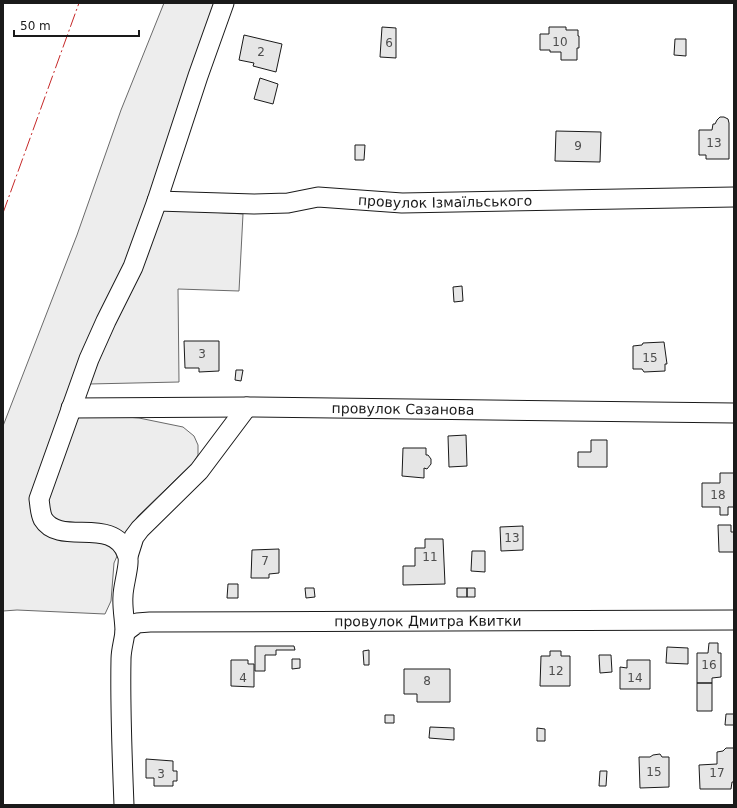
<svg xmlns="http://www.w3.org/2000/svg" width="737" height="808" font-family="'DejaVu Sans',sans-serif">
	<rect width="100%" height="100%" fill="#fff"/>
	<path fill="#ededed" stroke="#6a6a6a" d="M164,3H216L137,239L61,412L139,418L183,427L194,436L198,445V455L193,463L138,516L128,531L114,563L111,601L105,614L17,610L3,611V426L77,235L121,110Z
		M162,209L243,214L239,291L178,289L179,382L89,384Z"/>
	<path fill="#e6e6e6" stroke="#1a1a1a" d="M382,27L396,28V58L380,57Z
		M549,27H566V30H578V36H579V48H577V60H561V52H550V50H540V34H549Z
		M244,35L282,44L276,72L253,66L254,63L239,60Z
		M675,39H686V56L674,55Z
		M260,78L278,84L273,104L254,99Z
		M720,117H724L728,119L729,123V159H706V155H699V130H712L713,124H715L717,120Z
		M556,131L601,132L600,162L555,161Z
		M355,145H365L364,160H355Z
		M462,286L463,301L454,302L453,287Z
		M184,341H219V371L199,372V368H185Z
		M664,342L667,364H665V371L644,372L642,369H633V346L642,345L643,343Z
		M236,370H243L241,381L235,380Z
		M466,435L467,466L449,467L448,436Z
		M591,440H607V467H578V452H591Z
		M403,448H426V455H428L431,459V464L427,469L424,468V478L402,476Z
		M720,473H734V507H728V515H720V507H702V483H720Z
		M718,525H731V532H734V552H719Z
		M523,526V550L501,551L500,527Z
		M425,539H443L445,584L403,585V566H415V548H425Z
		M279,549V573L269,574V578H251L252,550Z
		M472,551H485V572L471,571Z
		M228,584H238V598H227Z
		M305,588H314L315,597L306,598Z
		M457,588H467V597H457Z
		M467,588H475V597H467Z
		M709,643H718V653H721V677L712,678V683H697V653H708Z
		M255,646H294L295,650H276V655H265V671H255Z
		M667,647L688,648V664L666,663Z
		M369,650V665H364L363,651Z
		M550,651H561V656H570V686H540L541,656H550Z
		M599,655H611L612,672L600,673Z
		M292,659H300V668L292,669Z
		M231,660H248V664H254V687L231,686Z
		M627,660H650V689H620V667L627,668Z
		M404,669H450V702H417V694H404Z
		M697,683H712V711H697Z
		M726,714H734V725H725Z
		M385,715H394V723H385Z
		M430,727L454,728V740L429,738Z
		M537,728L545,729V741H537Z
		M726,748H733L734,749V782H732L731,789H700L699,765L717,764V752L723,751Z
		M660,754L662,757H669V787L640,788L639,757H650L653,755Z
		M146,759L173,761V771H177V781H173V786H154V778H146Z
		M600,771H607L606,786H599Z"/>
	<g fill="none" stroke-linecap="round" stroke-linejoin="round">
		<g stroke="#1a1a1a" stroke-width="21">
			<g id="minor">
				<path id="s1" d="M157,201L254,204L288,203L318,197L402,203L734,197"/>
				<path id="s2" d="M71,408L247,407L734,413"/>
				<path d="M128,556L134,537L140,529L199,471L247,407"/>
				<path id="s3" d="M125,632L137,623L150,622L734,620"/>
				<path d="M124,805C122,756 120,708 121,659C121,650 124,641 125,632C125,620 122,608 123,596C123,585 131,562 127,554C113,515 60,547 43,519C40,513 40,505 39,499L89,359L106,321L133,267L157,201L198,76L224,3"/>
			</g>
		</g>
		<use href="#minor" stroke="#fff" stroke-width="19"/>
		<path stroke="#c62828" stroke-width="1" stroke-dasharray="14 3 2 3" stroke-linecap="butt" d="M3,213L79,3"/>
	</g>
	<g text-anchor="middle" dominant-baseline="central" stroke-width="3" stroke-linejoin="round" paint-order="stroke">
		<g font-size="12" fill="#4d4d4d">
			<text x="560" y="42">10</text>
			<text x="389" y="43">6</text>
			<text x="261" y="52">2</text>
			<text x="714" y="143">13</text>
			<text x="578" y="146">9</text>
			<text x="202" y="354">3</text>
			<text x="650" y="358">15</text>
			<text x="718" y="495">18</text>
			<text x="512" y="538">13</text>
			<text x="430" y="557">11</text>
			<text x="265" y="561">7</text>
			<text x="709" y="665">16</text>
			<text x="556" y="671">12</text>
			<text x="243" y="678">4</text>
			<text x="635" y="678">14</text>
			<text x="427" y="681">8</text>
			<text x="654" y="772">15</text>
			<text x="717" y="773">17</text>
			<text x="161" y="774">3</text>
		</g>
		<g font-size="14" fill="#1a1a1a" stroke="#fff">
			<text stroke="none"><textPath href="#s1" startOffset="289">провулок Ізмаїльського</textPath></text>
			<text stroke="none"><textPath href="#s2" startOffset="332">провулок Сазанова</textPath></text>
			<text stroke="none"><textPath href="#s3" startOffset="306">провулок Дмитра Квитки</textPath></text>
		</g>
	</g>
	<rect width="737" height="808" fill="none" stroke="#1a1a1a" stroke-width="8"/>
	<path d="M14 30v6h125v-6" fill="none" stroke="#1a1a1a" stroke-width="2"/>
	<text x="20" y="30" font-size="12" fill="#1a1a1a" stroke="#ffffff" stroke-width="3" paint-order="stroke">50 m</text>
</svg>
